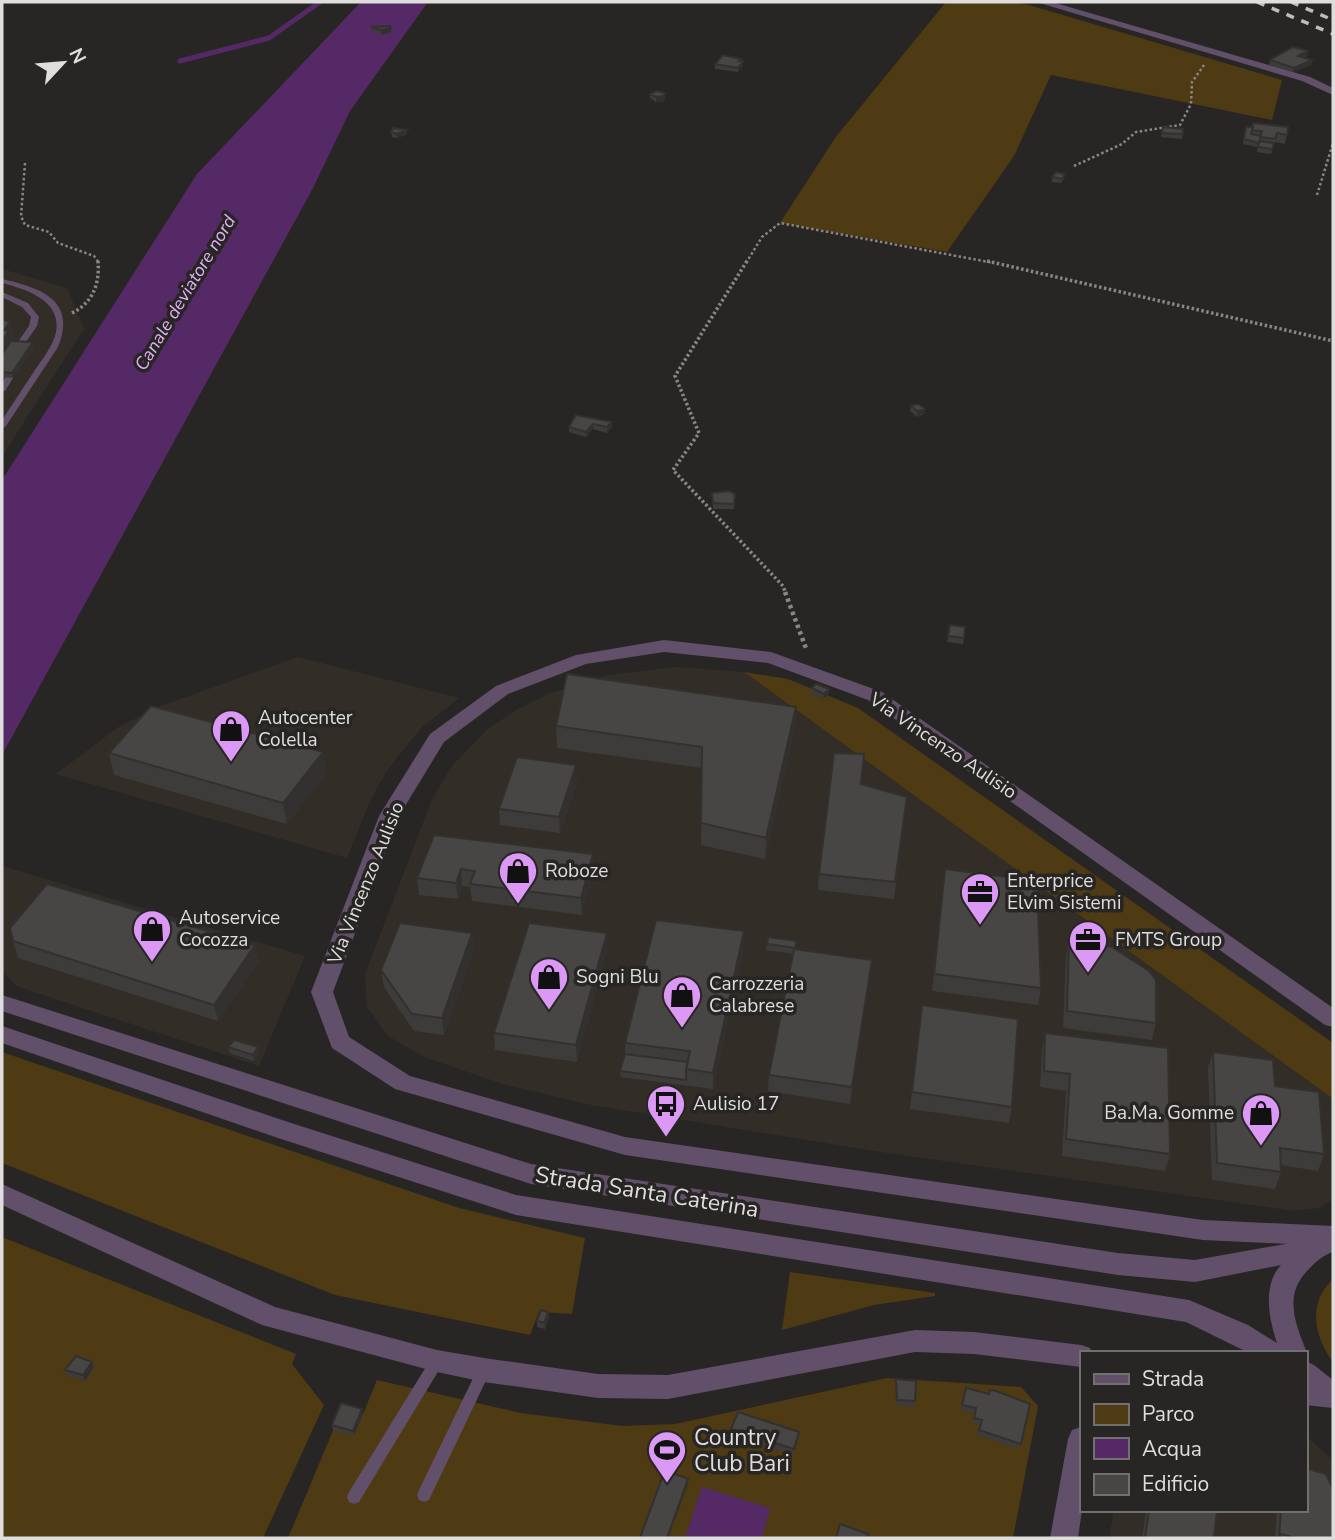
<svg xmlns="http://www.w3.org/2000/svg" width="1335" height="1540" font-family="'Nunito Sans',sans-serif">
	<rect width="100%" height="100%" fill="#282624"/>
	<path fill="#322e27" d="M2,269L67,288L84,329L2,456Z
		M298,657L459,698L421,728L388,769L370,801L347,858L56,774L117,728L158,707Z
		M675,667L744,672L1333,1099V1199L1319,1208L1294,1211L881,1152L591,1105L503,1084L424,1057L388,1036L367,1007L365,974L433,797L452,766L488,729L518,709L548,694L608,675Z
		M2,866L305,956L259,1066L16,986L2,970Z
		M1305,1435L1333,1460V1538H1109L1114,1510H1305Z"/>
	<path fill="#4e3a13" d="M946,2H1015L1029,5L1282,80L1272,120L1051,75L1014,156L947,252L780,223L835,138Z
		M744,672L788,679L858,708L1333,1043V1099Z
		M2,1052L459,1208L585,1238L572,1314L539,1312L530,1335L335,1295L2,1163Z
		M2,1237L296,1354L292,1364L324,1405L263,1538H2Z
		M790,1272L935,1293V1296L874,1305L782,1330Z
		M1333,1279V1362C1314,1336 1307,1303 1333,1279Z
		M887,1378L1021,1387L1038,1406L1013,1538H288L342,1409L363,1414L377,1380L521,1413L622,1426L675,1424Z"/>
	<path fill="#552965" d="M361,2H428L350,111L313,188L2,755V480L197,174Z
		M702,1487L770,1508L762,1538H685Z"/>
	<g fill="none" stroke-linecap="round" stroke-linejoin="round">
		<path stroke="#552965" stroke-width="5" d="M180,61L269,38L320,2"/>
		<path stroke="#888785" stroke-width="2.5" stroke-dasharray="2.5 2.5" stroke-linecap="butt" d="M25,163L21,216L25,225L49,232L58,243L94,256L99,263
			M1074,166L1122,144L1136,132L1180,125L1191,104L1192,82L1204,65
			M1317,195L1333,143
			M746,263L762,237L780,223L994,263"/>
		<path stroke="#888785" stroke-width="3.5" stroke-dasharray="2.5 2.5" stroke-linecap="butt" d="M747,261L675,376L699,433L673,470L783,586L786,594
			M987,261L1333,341
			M72,313C93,303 100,283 98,261"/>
		<path stroke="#888785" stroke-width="4.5" stroke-dasharray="3.5 3.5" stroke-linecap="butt" d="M785,592L807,651"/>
		<path fill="#624f6a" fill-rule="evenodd" d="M2,279C41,288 77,300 58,347L6,426L2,429V420C13,403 24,387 35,370C43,358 53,346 56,332C62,300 25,289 2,283Z
			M2,292L28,303L39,317L37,326L5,372H2V365L29,326L31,317L22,307L2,297Z
			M6,376H9L13,378L5,391H2V383Z
			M437,1355L442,1357L444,1361L442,1365L359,1502L354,1504L349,1502L347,1497L349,1492L432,1357Z
			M484,1364L489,1366L491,1370L429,1500L424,1502L419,1500L417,1495L419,1490L479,1366Z"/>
		<path fill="#624f6a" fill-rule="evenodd" d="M1036,2H1052L1310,77L1333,88V95L1302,81Z
			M664,640L771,652L882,692L1333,1008V1027L1325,1025L868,700L768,663L664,652L586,664L508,694L444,742L399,816L333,992L349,1037L410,1076L625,1137L1203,1220L1333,1226V1246L1203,1240L625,1155L395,1089L332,1048L311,992L379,816L430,734L496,686L576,655Z
			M2,1184L275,1307L437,1350L484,1358L598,1374L668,1375L915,1330L974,1332L1081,1345L1090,1348L1092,1353H1081V1367L974,1354L915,1352L668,1399L598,1398L484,1382L437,1372L262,1325L2,1205Z
			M1305,1381L1333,1384V1408L1305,1405Z
			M1081,1427L1082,1510L1078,1538H1050L1068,1439L1072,1430Z"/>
		<path fill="#624f6a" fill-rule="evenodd" d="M2,995L531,1164L1118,1253L1195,1260L1313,1239L1333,1232V1252C1321,1256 1316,1262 1307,1271C1283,1296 1296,1325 1307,1353L1305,1356V1353H1249L1186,1322L516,1215L278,1138L2,1043V1026L288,1122L516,1195L1189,1300L1248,1325L1277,1343C1269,1320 1262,1285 1281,1265L1195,1282L1118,1275L531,1184L2,1011Z
			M1305,1361L1314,1365L1333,1380V1408L1324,1404L1305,1389Z"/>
		<path stroke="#bfbdbc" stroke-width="3.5" stroke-dasharray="8 8" stroke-linecap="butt" d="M1257,2L1333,34
			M1291,2L1333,20"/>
	</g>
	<path fill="#3e3c3a" d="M371,27L391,32L382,35L372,32Z
		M1307,56L1303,58L1312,60L1311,65L1293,72L1269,65L1270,60Z
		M741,59V61H743V66L738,72L715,69V64Z
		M650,94L665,98L664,101L656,102L650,98Z
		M1163,127L1183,129L1182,139L1161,137Z
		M1246,127H1288L1285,144L1275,142L1271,154L1257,152L1258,147L1243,144Z
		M391,132L407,134L397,138L392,137Z
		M1065,174L1064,179L1061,183L1052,182V177Z
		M2,319L10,322L14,337L11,341L33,342L34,347L13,378L2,377Z
		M911,406L925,409L924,414L917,417L910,411Z
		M576,415L612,427L607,433L593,429L586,437L569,432V427Z
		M712,493L735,494L734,509H713Z
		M950,625L965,627L963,644L947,642Z
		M812,688L829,689L828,695L823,699L811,694Z
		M796,707L795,728L765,859L701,845L702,768L557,748L556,726Z
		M323,752L326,774L287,824L114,775L109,753Z
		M577,782L560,833L500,825L499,809Z
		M861,785L905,814L894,899L818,890L819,874Z
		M434,835L594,871L582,915L472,901L470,887L462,886L458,899L419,895L417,878Z
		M943,886L1041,988L1038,1005L932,991Z
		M744,931V948L713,1089L621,1077L620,1071L625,1054V1043Z
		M472,933L474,950L444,1035L414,1031L384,987L381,970Z
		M768,937L796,949L870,976L850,1104L768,1091L769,1075L793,954L766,950Z
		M1069,940L1156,1023L1152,1040L1063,1028L1066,956Z
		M13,941L255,945L259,961L218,1021L18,958Z
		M607,950L577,1062L495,1050L494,1033Z
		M922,1005L1012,1107L1009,1123L910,1109Z
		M1045,1033L1170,1154L1165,1171L1062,1156L1066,1091L1040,1087L1042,1050Z
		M228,1047L259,1053L254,1061L230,1053Z
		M1213,1052L1275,1086L1324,1154L1318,1171L1281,1165V1172L1275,1189L1212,1180L1208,1068Z
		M548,1312L549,1317L545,1329L537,1327V1321Z
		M92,1362L94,1367L85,1381L67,1376L65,1370Z
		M896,1379L915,1401L914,1407L896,1405Z
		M966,1388L989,1394L990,1390L1030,1404L1019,1449L977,1435L980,1425L973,1423L975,1414L961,1410Z
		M363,1414L354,1436L333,1431L332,1425Z
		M731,1429L799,1432V1437L793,1455L731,1435Z
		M1146,1510H1217L1214,1538H1142Z
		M1277,1510H1305L1333,1538H1275Z"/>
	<path fill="#323130" d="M391,28V32L382,35L381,30Z
		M1308,51L1307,56L1297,60L1298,56Z
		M1312,60L1311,65L1293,72L1294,68Z
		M743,61V66L738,72V68Z
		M665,93V98L664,101L656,102V97Z
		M407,130V134L397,138V134Z
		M10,322L14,337L11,340L13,346L2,361V341L4,330Z
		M33,342L34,347L13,378L12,373Z
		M925,409L924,414L917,417V411Z
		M612,422V427L607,433V427Z
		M593,424V429L586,437V432Z
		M829,689L828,695L823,699L824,694Z
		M796,707L795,728L765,859L766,838Z
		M323,752L326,774L287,824L283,803Z
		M576,765L577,782L560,833L559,817Z
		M593,854L594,871L582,915L581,898Z
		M461,869L462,886L458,899L456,883Z
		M744,931V948L713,1089V1073Z
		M472,933L474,950L444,1035L442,1018Z
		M607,933V950L577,1062L576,1045Z
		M255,945L259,961L218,1021L214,1005Z
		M872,960L870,976L850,1104L852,1087Z
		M258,1047L259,1053L254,1061L253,1055Z
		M548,1312L549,1317L545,1329L544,1323Z
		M92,1362L94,1367L85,1381L83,1375Z
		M362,1409L363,1414L354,1436L353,1431Z
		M688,1479V1484L668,1538H667Z"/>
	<path fill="#484644" stroke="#323130" stroke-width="2" d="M390,26L391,28L381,30L371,27Z
		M1293,47L1308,51L1298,56L1312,60L1294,68L1270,60Z
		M723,55L741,59L739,61H743L738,68L715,64Z
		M657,91L665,93L664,96L656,97L650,94Z
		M1253,123L1288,127L1287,135L1277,133L1275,139L1260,137L1262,131L1252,130Z
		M1163,127L1183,129V134L1162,133Z
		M1246,127H1253L1251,134L1261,136L1259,143L1244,139Z
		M393,128L407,130L397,134L391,132Z
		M1259,141L1274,143L1272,149L1258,147Z
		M1056,172L1065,174L1062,179L1052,177Z
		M2,319L10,322L4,330L9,331L2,341Z
		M11,341L33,342L12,373L2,372V354Z
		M918,404L925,409L917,411L911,406Z
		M576,415L612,422L607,427L593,424L586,432L569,427Z
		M729,491L735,494L734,504L713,503L712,493Z
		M950,625L965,627L964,638L948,636Z
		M567,674L796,707L766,838L701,823L702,747L556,726Z
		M816,684L829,689L824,694L812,688Z
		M151,706L323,752L283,803L109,753Z
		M834,753L864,754L861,784L907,797L895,882L819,874Z
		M517,757L576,765L559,817L499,809Z
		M434,835L593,854L581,898L470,884L475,871L461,869L456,883L417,878Z
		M945,869L1037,881L1041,988L934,974Z
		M47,884L255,945L214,1005L13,941L10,928Z
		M656,920L744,931L713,1073L686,1069L690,1051L625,1043Z
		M400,923L472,933L442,1018L412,1014L381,970Z
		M529,923L607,933L576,1045L494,1033Z
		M768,937L797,941L795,948L767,944Z
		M1069,940L1112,947L1149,971L1156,980V1023L1067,1011Z
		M794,949L872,960L852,1087L769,1075Z
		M922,1005L1018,1019L1012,1107L912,1092Z
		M1045,1033L1168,1048L1170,1154L1066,1139L1070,1074L1044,1071Z
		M234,1040L258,1047L253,1055L228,1047Z
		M1213,1052L1273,1060L1275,1086L1319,1092L1324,1154L1280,1148L1281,1172L1217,1163Z
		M625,1054L688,1062L686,1069V1080L620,1071Z
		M541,1310L548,1312L544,1323L537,1321Z
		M76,1356L92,1362L83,1375L65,1370Z
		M896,1379L916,1381L915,1401L897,1400Z
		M966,1388L989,1394L990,1390L996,1391L1030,1404L1021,1444L979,1430L982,1420L974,1418L976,1408L962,1405Z
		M341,1403L362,1409L353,1431L332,1425Z
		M738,1412L799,1432L794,1449L731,1429Z
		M1305,1468L1326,1474L1333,1489V1538H1295L1281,1534L1279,1538L1281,1510H1305Z
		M665,1470L688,1479L667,1538H640Z
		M1149,1510H1217L1214,1538H1145Z
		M840,1524L868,1534L867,1538H836Z
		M1281,1534L1295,1538H1280Z"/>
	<defs>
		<g id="shop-pin" transform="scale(2.0125)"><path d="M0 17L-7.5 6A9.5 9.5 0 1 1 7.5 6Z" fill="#db99f5" stroke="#282624"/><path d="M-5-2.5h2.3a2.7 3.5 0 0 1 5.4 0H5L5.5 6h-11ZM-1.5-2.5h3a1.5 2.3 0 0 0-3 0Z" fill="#111"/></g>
		<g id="office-pin" transform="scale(2.0125)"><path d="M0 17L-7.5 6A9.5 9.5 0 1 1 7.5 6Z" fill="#db99f5" stroke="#282624"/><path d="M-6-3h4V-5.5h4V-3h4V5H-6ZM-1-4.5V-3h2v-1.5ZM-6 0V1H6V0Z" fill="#111"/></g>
		<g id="bus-pin" transform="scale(2.0125)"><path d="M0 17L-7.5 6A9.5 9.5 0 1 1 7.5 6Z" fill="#db99f5" stroke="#282624"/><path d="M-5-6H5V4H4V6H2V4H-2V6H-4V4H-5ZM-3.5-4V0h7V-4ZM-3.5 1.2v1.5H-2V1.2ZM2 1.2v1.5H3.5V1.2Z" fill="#111"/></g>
		<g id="stadium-pin" transform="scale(2.0125)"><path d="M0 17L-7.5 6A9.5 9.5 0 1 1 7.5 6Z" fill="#db99f5" stroke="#282624"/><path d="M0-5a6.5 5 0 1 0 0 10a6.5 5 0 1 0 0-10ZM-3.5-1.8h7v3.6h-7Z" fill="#111"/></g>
	</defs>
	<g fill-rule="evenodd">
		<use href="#shop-pin" x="231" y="729"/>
		<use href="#shop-pin" x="518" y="871"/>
		<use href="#office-pin" x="980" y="892"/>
		<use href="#shop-pin" x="152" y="929"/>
		<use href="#office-pin" x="1088" y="940"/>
		<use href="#shop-pin" x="549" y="977"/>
		<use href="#shop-pin" x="682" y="995"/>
		<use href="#bus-pin" x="666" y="1104"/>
		<use href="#shop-pin" x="1261" y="1113"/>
		<use href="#stadium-pin" x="667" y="1450"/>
	</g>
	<g text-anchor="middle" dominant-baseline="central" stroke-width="7" stroke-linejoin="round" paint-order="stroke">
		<g font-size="18" font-style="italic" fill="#e2b0f7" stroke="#282624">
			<text transform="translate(185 293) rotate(-59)">Canale deviatore nord</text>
		</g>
		<g font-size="19" fill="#dfdedd" stroke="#282624" text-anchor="start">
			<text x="258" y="718">Autocenter<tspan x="258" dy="22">Colella</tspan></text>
			<text x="545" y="871">Roboze</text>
			<text x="1007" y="881">Enterprice<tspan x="1007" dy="22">Elvim Sistemi</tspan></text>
			<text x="179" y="918">Autoservice<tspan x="179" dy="22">Cocozza</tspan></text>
			<text x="1115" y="940">FMTS Group</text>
			<text x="576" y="977">Sogni Blu</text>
			<text x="709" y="984">Carrozzeria<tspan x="709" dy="22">Calabrese</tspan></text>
			<text x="693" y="1104">Aulisio 17</text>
			<text x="1234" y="1113" text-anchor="end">Ba.Ma. Gomme</text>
		</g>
		<g font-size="19" fill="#dfdedd" stroke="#282624">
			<text transform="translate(943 746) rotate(34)">Via Vincenzo Aulisio</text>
			<text transform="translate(366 883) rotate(-68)">Via Vincenzo Aulisio</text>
		</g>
		<g font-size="23" fill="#dfdedd" stroke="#282624">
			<text transform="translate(647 1192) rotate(9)">Strada Santa Caterina</text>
		</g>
		<g font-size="23" fill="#dfdedd" stroke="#282624" text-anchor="start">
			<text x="694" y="1437">Country<tspan x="694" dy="26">Club Bari</tspan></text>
		</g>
	</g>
	<rect width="1335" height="1540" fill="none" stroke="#dfdedd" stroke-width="7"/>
	<rect x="1080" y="1351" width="228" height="161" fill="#282624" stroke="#71706e" stroke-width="2"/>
	<rect x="1094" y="1374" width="35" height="10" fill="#624f6a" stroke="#71706e" stroke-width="2"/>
	<text x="1142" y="1386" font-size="21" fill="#dfdedd">Strada</text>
	<rect x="1094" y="1404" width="35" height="21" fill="#4e3a13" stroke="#71706e" stroke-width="2"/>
	<text x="1142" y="1421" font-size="21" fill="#dfdedd">Parco</text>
	<rect x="1094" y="1438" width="35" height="21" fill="#552965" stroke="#71706e" stroke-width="2"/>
	<text x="1142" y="1456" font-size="21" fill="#dfdedd">Acqua</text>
	<rect x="1094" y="1474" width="35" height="21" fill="#484644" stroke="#71706e" stroke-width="2"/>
	<text x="1142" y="1491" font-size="21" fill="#dfdedd">Edificio</text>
	<g transform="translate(63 63) rotate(64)" stroke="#282624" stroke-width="5" paint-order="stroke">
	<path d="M0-5L12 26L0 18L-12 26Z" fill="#dfdedd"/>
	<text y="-10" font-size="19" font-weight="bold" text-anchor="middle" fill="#dfdedd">N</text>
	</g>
</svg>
